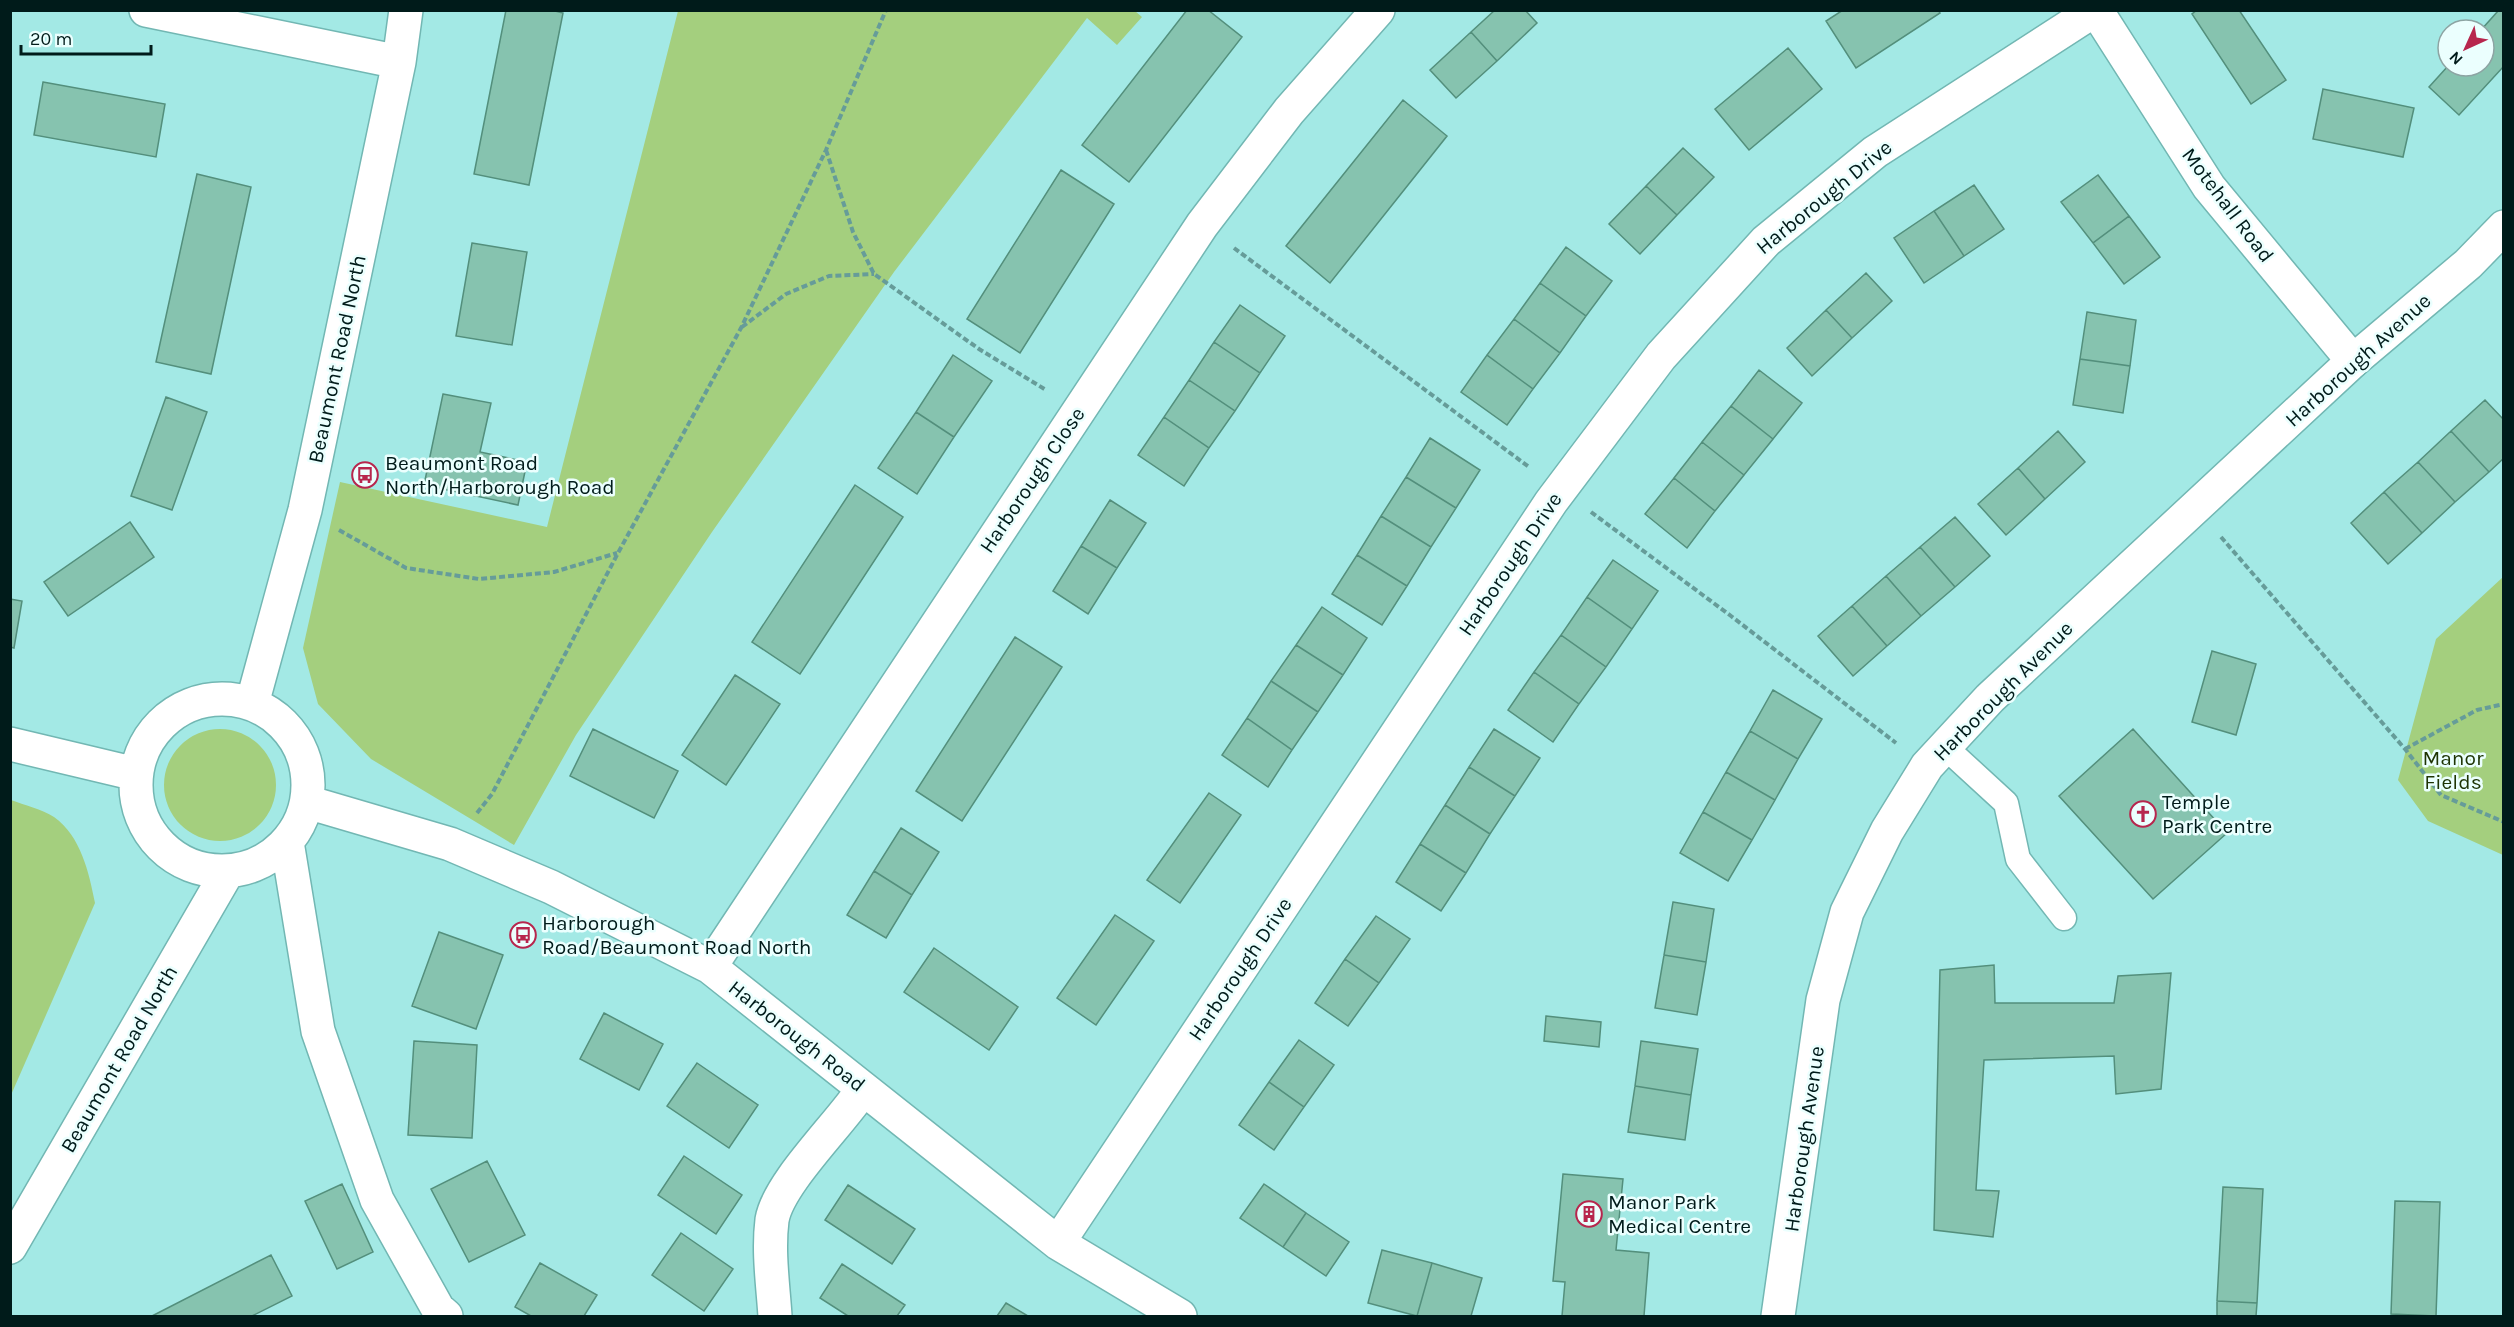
<svg xmlns="http://www.w3.org/2000/svg" width="2514" height="1327" font-family="Karla,sans-serif">
	<rect width="100%" height="100%" fill="#a3e9e5"/>
	<path fill="#a4cf7e" d="M1135,11L1142,17L1117,45L1087,18L894,272L712,532L576,735L514,845L371,759L318,704L303,648L340,482L547,527L678,11Z
		M2503,577V855L2428,821L2398,780L2436,639Z
		M164 785a56 56 0 1 1 112 0a56 56 0 1 1-112 0Z
		M11,800C24,805 42,809 54,817C81,836 89,873 95,903L11,1095Z"/>
	<path fill="#86c3af" stroke="#538f7c" stroke-width="1.5" d="M506,10H551L563,13L529,185L474,174Z
		M1187,10H1208L1242,37L1129,182L1082,145Z
		M1495,10H1525L1537,23L1497,61L1471,32Z
		M1843,10H1938L1940,13L1856,68L1826,21Z
		M2197,10H2239L2286,80L2251,104L2192,14Z
		M2499,10L2504,12V66L2459,115L2429,87L2448,66H2484V30H2481Z
		M1471,32L1497,61L1456,98L1430,70Z
		M1788,48L1822,89L1749,150L1715,109Z
		M43,82L165,104L156,157L34,135Z
		M2323,89L2414,108L2403,157L2313,139Z
		M1403,100L1447,136L1330,283L1286,246Z
		M1683,148L1714,177L1677,215L1646,186Z
		M1061,170L1114,204L1020,353L967,319Z
		M197,174L251,187L211,374L156,362Z
		M2098,175L2129,216L2093,243L2061,202Z
		M1974,185L2004,229L1964,256L1934,211Z
		M1646,186L1677,215L1640,254L1609,224Z
		M1934,211L1964,256L1924,283L1894,238Z
		M2129,216L2160,257L2124,284L2093,243Z
		M472,243L527,252L512,345L456,336Z
		M1566,247L1612,281L1586,316L1540,283Z
		M1866,273L1892,301L1852,338L1826,310Z
		M1540,283L1586,316L1560,353L1514,319Z
		M1240,305L1285,336L1260,373L1214,342Z
		M1826,310L1852,338L1812,376L1787,348Z
		M2087,312L2136,320L2130,366L2080,359Z
		M1514,319L1560,353L1533,389L1487,355Z
		M1214,342L1260,373L1235,411L1189,380Z
		M953,355L992,381L954,437L916,412Z
		M1487,355L1533,389L1507,425L1461,392Z
		M2080,359L2130,366L2123,413L2073,405Z
		M1759,370L1802,403L1773,439L1731,406Z
		M1189,380L1235,411L1209,448L1164,417Z
		M443,394L491,403L480,452L527,462L518,505L424,485Z
		M166,397L207,412L172,510L131,496Z
		M2485,400L2504,420V458L2489,472L2451,431Z
		M1731,406L1773,439L1744,475L1702,442Z
		M916,412L954,437L917,494L878,468Z
		M1164,417L1209,448L1184,486L1138,455Z
		M2058,431L2085,462L2045,499L2018,468Z
		M2451,431L2489,472L2455,502L2418,462Z
		M1430,438L1480,470L1456,508L1406,477Z
		M1702,442L1744,475L1715,511L1674,478Z
		M2418,462L2455,502L2422,533L2384,492Z
		M2018,468L2045,499L2006,535L1978,504Z
		M1406,477L1456,508L1431,547L1381,516Z
		M1674,478L1715,511L1687,548L1645,514Z
		M855,485L903,517L800,674L752,642Z
		M2384,492L2422,533L2388,564L2351,523Z
		M1110,500L1146,523L1117,568L1081,546Z
		M1381,516L1431,547L1407,586L1357,555Z
		M1955,517L1990,556L1955,587L1920,547Z
		M130,522L154,557L68,616L44,582Z
		M1081,546L1117,568L1088,614L1053,591Z
		M1920,547L1955,587L1921,616L1886,576Z
		M1357,555L1407,586L1382,625L1332,594Z
		M1613,560L1658,591L1632,629L1587,597Z
		M1886,576L1921,616L1887,646L1852,606Z
		M1587,597L1632,629L1606,667L1561,635Z
		M10,599L22,601L14,648L10,647Z
		M1852,606L1887,646L1853,676L1818,636Z
		M1322,607L1367,638L1343,675L1296,645Z
		M1561,635L1606,667L1579,704L1534,672Z
		M1015,637L1062,667L962,821L916,791Z
		M1296,645L1343,675L1318,712L1271,681Z
		M2212,651L2256,664L2236,735L2192,722Z
		M1534,672L1579,704L1553,742L1508,710Z
		M735,675L780,704L726,785L682,755Z
		M1271,681L1318,712L1292,750L1247,718Z
		M1773,690L1822,719L1798,759L1750,731Z
		M1247,718L1292,750L1268,787L1222,755Z
		M593,729L678,771L654,818L570,776Z
		M1494,729L1540,758L1515,796L1469,767Z
		M2133,729L2227,833L2153,899L2059,796Z
		M1750,731L1798,759L1775,800L1726,772Z
		M1469,767L1515,796L1490,834L1445,805Z
		M1726,772L1775,800L1752,840L1703,812Z
		M1209,793L1241,815L1180,903L1147,880Z
		M1445,805L1490,834L1466,873L1420,844Z
		M1703,812L1752,840L1728,881L1680,853Z
		M901,828L939,852L912,895L874,871Z
		M1420,844L1466,873L1441,911L1396,882Z
		M874,871L912,895L886,938L847,915Z
		M1673,902L1714,909L1706,962L1664,955Z
		M1115,915L1154,941L1096,1025L1057,998Z
		M1376,916L1410,939L1379,983L1345,959Z
		M439,932L503,955L476,1029L412,1006Z
		M934,948L1018,1007L989,1050L904,992Z
		M1664,955L1706,962L1697,1015L1655,1008Z
		M1345,959L1379,983L1348,1026L1315,1003Z
		M1994,965L1995,1003H2114L2118,976L2171,973L2161,1089L2116,1094L2114,1056L1984,1060L1976,1190L1999,1191L1993,1237L1934,1230L1940,970Z
		M604,1013L663,1044L639,1090L580,1059Z
		M1546,1016L1601,1022L1599,1047L1544,1041Z
		M1299,1040L1334,1065L1304,1107L1269,1082Z
		M414,1041L477,1045L472,1138L408,1135Z
		M1641,1041L1698,1049L1691,1095L1635,1086Z
		M697,1063L758,1105L729,1148L667,1106Z
		M1269,1082L1304,1107L1274,1150L1239,1125Z
		M1635,1086L1691,1095L1685,1140L1628,1132Z
		M684,1156L742,1195L716,1234L658,1195Z
		M487,1161L525,1235L469,1262L431,1189Z
		M1563,1174L1623,1179L1616,1250L1649,1253L1644,1316H1562L1565,1282L1553,1281Z
		M342,1184L373,1252L337,1269L305,1201Z
		M1264,1184L1306,1213L1283,1247L1240,1218Z
		M848,1185L915,1229L892,1264L825,1220Z
		M2223,1187L2263,1189L2257,1303L2217,1301Z
		M2395,1201L2440,1202L2436,1316L2391,1314Z
		M1306,1213L1349,1242L1326,1276L1283,1247Z
		M681,1233L733,1269L704,1311L652,1275Z
		M1382,1250L1432,1263L1417,1316L1368,1303Z
		M271,1255L292,1296L252,1316H152Z
		M540,1263L597,1295L584,1316H531L515,1307Z
		M1432,1263L1482,1278L1471,1316H1417Z
		M842,1264L905,1305L897,1316H848L820,1298Z
		M2217,1301L2257,1303L2256,1316H2217Z
		M1006,1303L1028,1316H997Z
		M2391,1314L2436,1316H2391Z"/>
	<g fill="none" stroke-linecap="round" stroke-linejoin="round">
		<g stroke="#72b7b3" stroke-width="27">
			<path id="service" d="M1945,747L2006,803L2018,859L2064,918"/>
		</g>
		<g stroke="#72b7b3" stroke-width="36">
			<path id="minor" d="M146,10L399,62
				M2096,10L2209,187L2353,361
				M136 785a86 86 0 1 1 172 0a86 86 0 1 1-172 0Z
				M252,704L305,510L399,62L406,10
				M10,744L136,774
				M307,802L450,844L551,887L710,967L1058,1243L1180,1316
				M287,842L318,1031L377,1200L438,1309L446,1316
				M710,967L1202,225L1289,111L1378,10
				M1058,1243L1551,502L1661,356L1766,241L1875,152L2095,10
				M10,1247L228,871
				M775,1316C773,1285 768,1252 772,1220C778,1183 841,1123 863,1089"/>
		</g>
		<g stroke="#72b7b3" stroke-width="36">
			<path id="tertiary" d="M1778,1316L1823,1000L1847,912L1887,831L1927,766L1990,698L2353,361L2468,264L2504,227"/>
		</g>
		<path stroke="#669c99" stroke-width="4" stroke-dasharray="6 3" stroke-linecap="butt" d="M826,150L853,232L874,274L979,349L1046,390
			M1234,248L1529,467
			M742,327L786,294L829,276L874,274
			M1591,512L1731,616L1896,743
			M339,530L406,568L479,579L554,572L617,553
			M2221,537L2405,749L2441,795L2504,822
			M2405,749L2477,710L2504,704
			M477,813L492,794L618,553L741,328L826,150L886,10"/>
		<use href="#service" stroke="#fff" stroke-width="24"/>
		<use href="#minor" stroke="#fff" stroke-width="33"/>
		<use href="#tertiary" stroke="#fff" stroke-width="33"/>
	</g>
	<defs>
		<g id="bus-ring" transform="scale(1.35)"><circle r="9.5" fill="#ebfffe" stroke="#b7264d" stroke-width="1.5"/><path d="M-5-6H5V4H4V6H2V4H-2V6H-4V4H-5ZM-3.5-4V0h7V-4ZM-3.5 1.2v1.5H-2V1.2ZM2 1.2v1.5H3.5V1.2Z" fill="#b7264d"/></g>
		<g id="church-ring" transform="scale(1.35)"><circle r="9.5" fill="#ebfffe" stroke="#b7264d" stroke-width="1.5"/><path d="M-1.2-6h2.4v3.5h3.3v2.4h-3.3V6h-2.4V-.1h-3.3v-2.4h3.3Z" fill="#b7264d"/></g>
		<g id="building-ring" transform="scale(1.35)"><circle r="9.5" fill="#ebfffe" stroke="#b7264d" stroke-width="1.5"/><path d="M-4-6H4V6H1V3H-1V6H-4ZM-2.5-4.3h1.7v1.8h-1.7ZM.8-4.3h1.7v1.8H.8ZM-2.5-1h1.7V.8h-1.7ZM.8-1h1.7V.8H.8Z" fill="#b7264d"/></g>
	</defs>
	<g fill-rule="evenodd">
		<use href="#bus-ring" x="365" y="475"/>
		<use href="#church-ring" x="2143" y="814"/>
		<use href="#bus-ring" x="523" y="935"/>
		<use href="#building-ring" x="1589" y="1214"/>
	</g>
	<g text-anchor="middle" dominant-baseline="central" stroke-width="5" stroke-linejoin="round" paint-order="stroke">
		<g font-size="21" fill="#001b1a" stroke="#ebfffe">
			<text transform="translate(1824 197) rotate(-39)">Harborough Drive</text>
			<text transform="translate(2228 205) rotate(53)">Motehall Road</text>
			<text transform="translate(337 359) rotate(-78)">Beaumont Road North</text>
			<text transform="translate(2358 360) rotate(-42)">Harborough Avenue</text>
			<text transform="translate(1032 480) rotate(-56)">Harborough Close</text>
			<text transform="translate(1510 564) rotate(-56)">Harborough Drive</text>
			<text transform="translate(2003 691) rotate(-45)">Harborough Avenue</text>
			<text transform="translate(1240 969) rotate(-56)">Harborough Drive</text>
			<text transform="translate(797 1036) rotate(38)">Harborough Road</text>
			<text transform="translate(119 1059) rotate(-60)">Beaumont Road North</text>
			<text transform="translate(1804 1139) rotate(-82)">Harborough Avenue</text>
		</g>
		<g font-size="21" fill="#001b1a" stroke="#ebfffe" text-anchor="start">
			<text x="385" y="463">Beaumont Road<tspan x="385" dy="24">North/Harborough Road</tspan></text>
			<text x="2162" y="802">Temple<tspan x="2162" dy="24">Park Centre</tspan></text>
			<text x="542" y="923">Harborough<tspan x="542" dy="24">Road/Beaumont Road North</tspan></text>
			<text x="1608" y="1202">Manor Park<tspan x="1608" dy="24">Medical Centre</tspan></text>
		</g>
		<g font-size="21" fill="#1e3403" stroke="#ebfffe">
			<text x="2453" y="758">Manor<tspan x="2453" dy="24">Fields</tspan></text>
		</g>
	</g>
	<rect width="2514" height="1327" fill="none" stroke="#001b1a" stroke-width="24"/>
	<g transform="translate(2466 48) rotate(225)"><circle r="28" fill="#ebfffe" stroke="#8da4a3" stroke-width="1.5"/>
	<path d="M0-4.5L10 22L0 15L-10 22Z" fill="#b7264d"/>
	<text y="-9" font-size="16" font-weight="bold" text-anchor="middle" fill="#001b1a">N</text>
	</g>
	<path d="M21 45v9h130v-9" fill="none" stroke="#001b1a" stroke-width="3"/>
	<text x="30" y="45" font-size="18" fill="#001b1a" stroke="#ebfffe" stroke-width="4.5" paint-order="stroke">20 m</text>
</svg>
